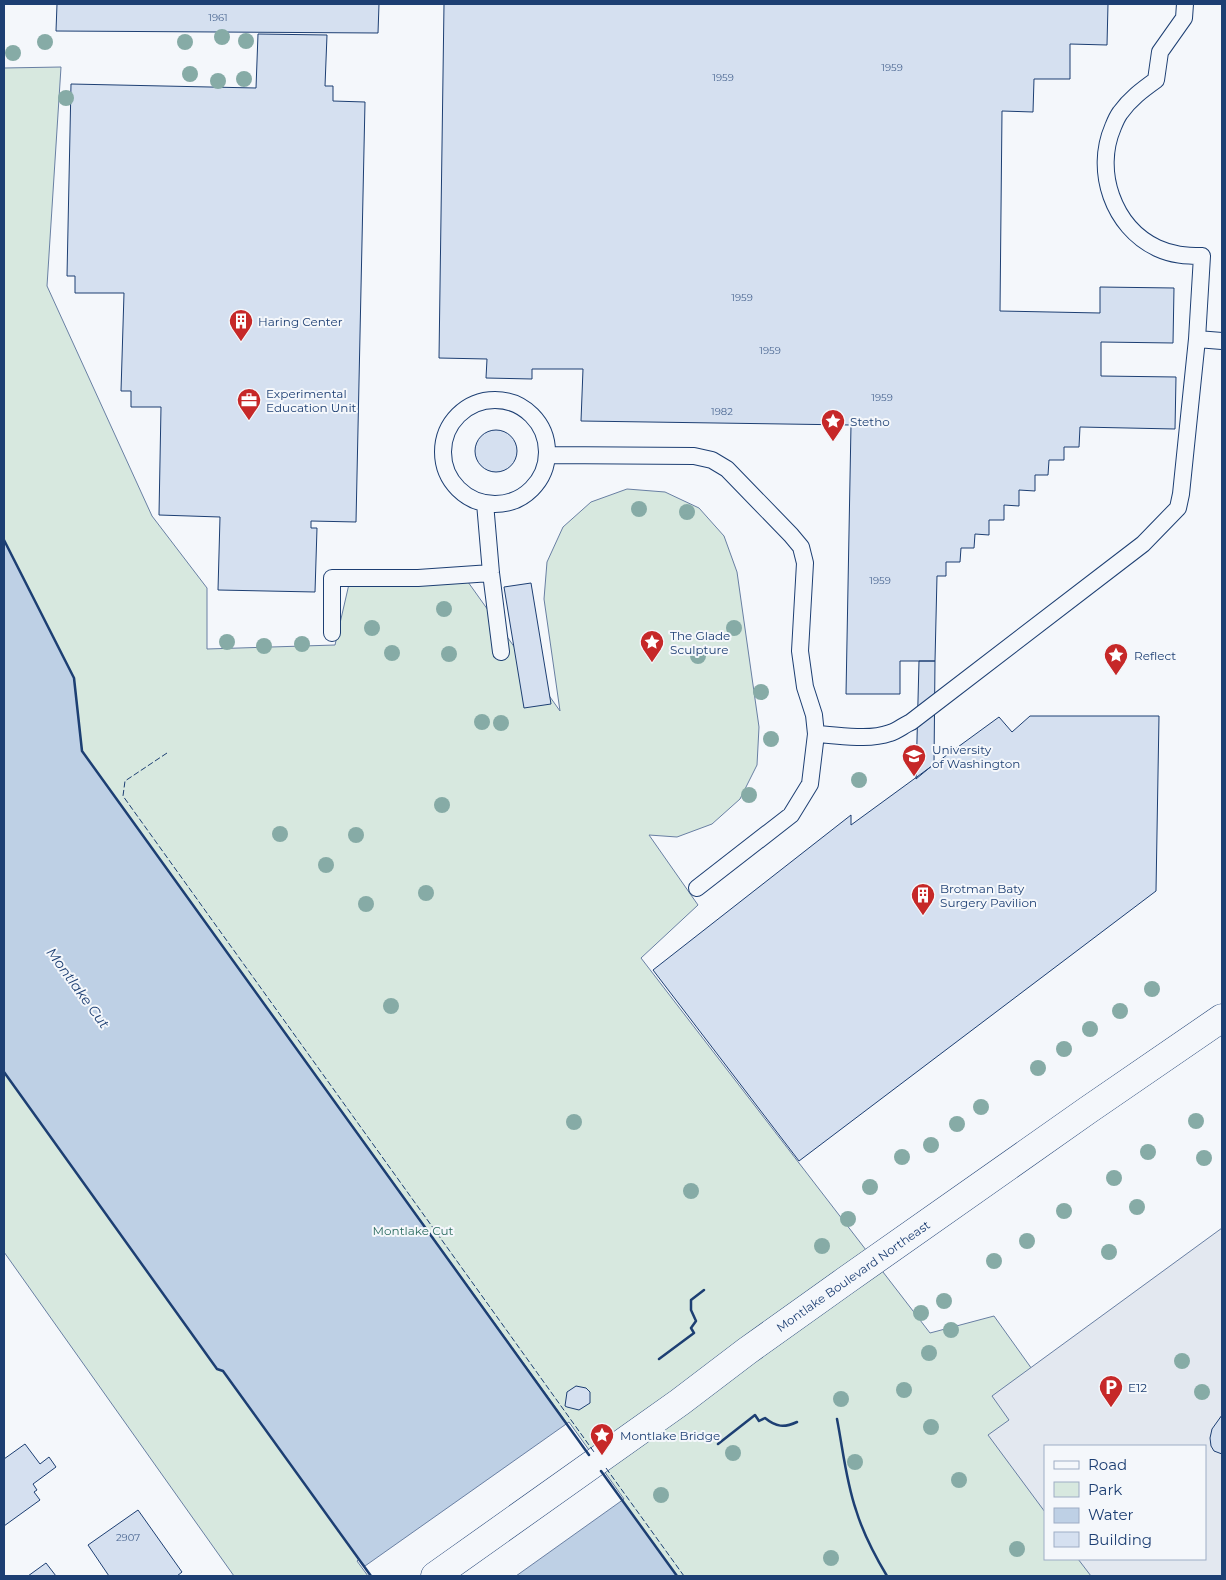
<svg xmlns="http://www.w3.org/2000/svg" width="1226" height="1580" font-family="Montserrat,sans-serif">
	<rect width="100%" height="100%" fill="#f4f7fb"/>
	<path fill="#d7e8df" stroke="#687fa3" d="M61,67L47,286L152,516L207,588V649L335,645L349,584L468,582L560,711L544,599L547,562L563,527L591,502L627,489L665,492L699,508L724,536L737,572L759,727L757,765L740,799L712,824L677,837L649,835L698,905L641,958L930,1333L994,1316L1087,1446H1045V1559H1166L1178,1576H234L4,1252V68Z"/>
	<path fill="#e3e8f0" stroke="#687fa3" d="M1222,1228V1576H1091L1078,1559H1205V1446H1045V1512L988,1435L1009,1420L992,1396Z"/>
	<path fill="#bed0e5" stroke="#687fa3" d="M4,540L74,678L82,751L677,1576H371L223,1371L217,1369L4,1072Z"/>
	<path fill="#f4f7fb" stroke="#687fa3" d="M569,1422L624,1499L516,1576H368L357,1561L359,1559L365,1566Z"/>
	<path fill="#d5e0f0" stroke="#1d3f73" d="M57,4H379L378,33L56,31Z
		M444,4H1108L1107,45L1070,44V79H1034L1033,112L1002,111L1000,311L1100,313V287L1174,288L1173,343L1101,342V376L1176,377L1175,429L1080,427L1079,447H1064V460H1049L1048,475H1035V491L1019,490V506L1004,505V520H989V535L975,534L974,548H961L960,562H946V576H937L935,661H900V694H846L851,425L581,421L583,369H532V379L486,378L487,359L439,358Z
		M258,34L327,35L325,86H333V101L365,102L356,522L311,521V528H317L315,592L218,590L220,517L159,515L161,407H131V391H121L124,293H75V276H67L71,84L256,88Z
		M475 451a21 21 0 1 1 42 0a21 21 0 1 1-42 0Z
		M531,583L551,704L524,708L504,587Z
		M919,661H935L934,764L916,779Z
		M1030,716H1159L1156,891L799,1161L653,970L851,815V825L999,717L1012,732Z
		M576,1386L586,1388L590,1392V1403L579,1410L567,1407L565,1406L567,1392Z
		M1222,1415V1454L1214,1451L1211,1446L1210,1438L1212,1429Z
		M25,1444L40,1464L49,1457L56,1467L33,1484L37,1490L34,1492L40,1500L4,1526V1459Z
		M138,1510L182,1572L177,1576H109L88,1545Z
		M46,1563L56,1576H28Z"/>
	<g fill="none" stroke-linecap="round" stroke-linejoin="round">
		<g stroke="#1d3f73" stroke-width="18">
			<path id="lane" d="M1197,339L1222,341
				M443 452a52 52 0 1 1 104 0a52 52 0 1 1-104 0Z
				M548,455L694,456L712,460L727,469L791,535L801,547L805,563L800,651L805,687L814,715L816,734L810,784L791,815L697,888
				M485,503L491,573L501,652
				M332,633V578H418L491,573
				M816,734C840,735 867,741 890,733C897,731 904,725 911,722L1143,544L1178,508L1181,494L1197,339L1202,256C1186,256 1172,255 1157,248C1113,227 1094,171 1113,127C1115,122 1117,117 1120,113C1130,99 1142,90 1156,80L1160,52L1184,18L1185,4"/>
		</g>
		<g stroke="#1d3f73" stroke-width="29">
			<path id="primary" d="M435,1576L680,1402L747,1351L845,1281L1088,1110L1222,1018"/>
		</g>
		<use href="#lane" stroke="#f4f7fb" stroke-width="16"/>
		<use href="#primary" stroke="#f4f7fb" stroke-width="28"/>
		<path stroke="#1d3f73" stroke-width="1" stroke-dasharray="6 2.5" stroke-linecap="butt" d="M167,753L125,781L123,796L594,1452
			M606,1468L684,1576"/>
		<path stroke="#1d3f73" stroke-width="2.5" d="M4,540L74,678L82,751L589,1455
			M4,1072L217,1369L223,1371L371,1576
			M659,1359L694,1333L691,1328L696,1321L691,1310V1300L704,1290
			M837,1419C843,1450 846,1481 856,1510C863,1533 875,1556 887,1576
			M718,1444L755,1415L759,1421L765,1418C776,1427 784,1428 797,1422
			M601,1471L677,1576"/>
	</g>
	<g fill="#86aba6">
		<circle cx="222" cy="37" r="8"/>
		<circle cx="246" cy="41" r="8"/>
		<circle cx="45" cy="42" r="8"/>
		<circle cx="185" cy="42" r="8"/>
		<circle cx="13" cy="53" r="8"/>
		<circle cx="190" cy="74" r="8"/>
		<circle cx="244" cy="79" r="8"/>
		<circle cx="218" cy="81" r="8"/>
		<circle cx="66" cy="98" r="8"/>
		<circle cx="639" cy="509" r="8"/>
		<circle cx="687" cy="512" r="8"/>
		<circle cx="444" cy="609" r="8"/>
		<circle cx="372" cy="628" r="8"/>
		<circle cx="734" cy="628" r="8"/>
		<circle cx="227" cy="642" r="8"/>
		<circle cx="302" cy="644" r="8"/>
		<circle cx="264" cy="646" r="8"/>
		<circle cx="392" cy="653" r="8"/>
		<circle cx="449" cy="654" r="8"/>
		<circle cx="698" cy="656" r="8"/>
		<circle cx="761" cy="692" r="8"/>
		<circle cx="482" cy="722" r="8"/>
		<circle cx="501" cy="723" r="8"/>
		<circle cx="771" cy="739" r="8"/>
		<circle cx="859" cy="780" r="8"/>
		<circle cx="749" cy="795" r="8"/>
		<circle cx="442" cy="805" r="8"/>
		<circle cx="280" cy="834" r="8"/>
		<circle cx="356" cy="835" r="8"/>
		<circle cx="326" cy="865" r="8"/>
		<circle cx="426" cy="893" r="8"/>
		<circle cx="366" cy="904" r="8"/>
		<circle cx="1152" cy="989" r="8"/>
		<circle cx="391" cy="1006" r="8"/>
		<circle cx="1120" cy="1011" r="8"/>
		<circle cx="1090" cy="1029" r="8"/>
		<circle cx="1064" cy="1049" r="8"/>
		<circle cx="1038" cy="1068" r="8"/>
		<circle cx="981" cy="1107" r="8"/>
		<circle cx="1196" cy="1121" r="8"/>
		<circle cx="574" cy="1122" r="8"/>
		<circle cx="957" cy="1124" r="8"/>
		<circle cx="931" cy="1145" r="8"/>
		<circle cx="1148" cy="1152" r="8"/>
		<circle cx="902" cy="1157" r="8"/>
		<circle cx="1204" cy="1158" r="8"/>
		<circle cx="1114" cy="1178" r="8"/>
		<circle cx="870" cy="1187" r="8"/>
		<circle cx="691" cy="1191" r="8"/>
		<circle cx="1137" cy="1207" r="8"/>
		<circle cx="1064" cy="1211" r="8"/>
		<circle cx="848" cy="1219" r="8"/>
		<circle cx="1027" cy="1241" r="8"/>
		<circle cx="822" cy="1246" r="8"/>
		<circle cx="1109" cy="1252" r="8"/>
		<circle cx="994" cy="1261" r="8"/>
		<circle cx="944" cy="1301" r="8"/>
		<circle cx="921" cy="1313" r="8"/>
		<circle cx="951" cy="1330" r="8"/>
		<circle cx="929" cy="1353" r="8"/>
		<circle cx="1182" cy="1361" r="8"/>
		<circle cx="904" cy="1390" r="8"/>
		<circle cx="1202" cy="1392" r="8"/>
		<circle cx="841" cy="1399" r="8"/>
		<circle cx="931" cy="1427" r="8"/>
		<circle cx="733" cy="1453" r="8"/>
		<circle cx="855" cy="1462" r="8"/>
		<circle cx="959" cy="1480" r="8"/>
		<circle cx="661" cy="1495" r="8"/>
		<circle cx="1017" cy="1549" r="8"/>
		<circle cx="831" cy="1558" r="8"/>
	</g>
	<defs>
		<g id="building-pin" transform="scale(1.25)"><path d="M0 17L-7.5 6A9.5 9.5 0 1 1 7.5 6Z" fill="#c62828" stroke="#f4f7fb"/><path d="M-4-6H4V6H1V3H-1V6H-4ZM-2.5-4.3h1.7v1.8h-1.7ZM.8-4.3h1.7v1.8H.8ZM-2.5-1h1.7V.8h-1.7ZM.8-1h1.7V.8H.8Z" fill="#fff"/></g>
		<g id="office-pin" transform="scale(1.25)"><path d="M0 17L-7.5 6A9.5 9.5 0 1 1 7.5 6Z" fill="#c62828" stroke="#f4f7fb"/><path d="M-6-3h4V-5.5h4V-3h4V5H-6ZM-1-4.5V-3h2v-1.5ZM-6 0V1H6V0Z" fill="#fff"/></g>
		<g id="sight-pin" transform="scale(1.25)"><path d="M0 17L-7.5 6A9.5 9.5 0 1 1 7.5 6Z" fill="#c62828" stroke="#f4f7fb"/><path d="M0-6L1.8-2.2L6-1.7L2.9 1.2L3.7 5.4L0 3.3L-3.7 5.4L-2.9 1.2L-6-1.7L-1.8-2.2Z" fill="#fff"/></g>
		<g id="university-pin" transform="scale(1.25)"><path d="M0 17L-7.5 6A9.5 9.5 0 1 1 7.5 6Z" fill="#c62828" stroke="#f4f7fb"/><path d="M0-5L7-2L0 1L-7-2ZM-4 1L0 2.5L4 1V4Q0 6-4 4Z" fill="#fff"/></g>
		<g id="parking-pin" transform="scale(1.25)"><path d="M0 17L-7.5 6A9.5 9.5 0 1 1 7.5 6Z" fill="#c62828" stroke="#f4f7fb"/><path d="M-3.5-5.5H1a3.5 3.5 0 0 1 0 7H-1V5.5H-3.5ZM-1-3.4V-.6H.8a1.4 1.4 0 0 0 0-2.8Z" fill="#fff"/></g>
	</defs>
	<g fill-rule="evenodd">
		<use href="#building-pin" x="241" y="321"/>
		<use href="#office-pin" x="249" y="400"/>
		<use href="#sight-pin" x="833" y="421"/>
		<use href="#sight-pin" x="652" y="642"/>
		<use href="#sight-pin" x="1116" y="655"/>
		<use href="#university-pin" x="914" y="756"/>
		<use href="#building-pin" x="923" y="895"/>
		<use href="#parking-pin" x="1111" y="1387"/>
		<use href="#sight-pin" x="602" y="1435"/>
	</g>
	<g text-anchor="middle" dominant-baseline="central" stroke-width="4" stroke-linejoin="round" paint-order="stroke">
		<g font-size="10" fill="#4b6792">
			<text x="218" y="17">1961</text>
			<text x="892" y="67">1959</text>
			<text x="723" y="77">1959</text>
			<text x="742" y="297">1959</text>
			<text x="770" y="350">1959</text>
			<text x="882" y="397">1959</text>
			<text x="722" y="411">1982</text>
			<text x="880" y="580">1959</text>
			<text x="128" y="1537">2907</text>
		</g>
		<g font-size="12" fill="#1d3f73" stroke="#f4f7fb" text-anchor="start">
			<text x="258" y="321">Haring Center</text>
			<text x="266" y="393">Experimental<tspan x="266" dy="14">Education Unit</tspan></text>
			<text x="850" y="421">Stetho</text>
			<text x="670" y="635">The Glade<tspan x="670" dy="14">Sculpture</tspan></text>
			<text x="1134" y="655">Reflect</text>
			<text x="932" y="749">University<tspan x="932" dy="14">of Washington</tspan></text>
			<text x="940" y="888">Brotman Baty<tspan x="940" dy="14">Surgery Pavilion</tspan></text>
			<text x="1128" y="1387">E12</text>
			<text x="620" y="1435">Montlake Bridge</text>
		</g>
		<g font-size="12" fill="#2c6c60" stroke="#f4f7fb">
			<text x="413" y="1230">Montlake Cut</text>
		</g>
		<g font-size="12" fill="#1d3f73" stroke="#f4f7fb">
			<text transform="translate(853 1276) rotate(-35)">Montlake Boulevard Northeast</text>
		</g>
		<g font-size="14" font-style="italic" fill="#1d3f73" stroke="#f4f7fb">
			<text transform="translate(78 988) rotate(54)">Montlake Cut</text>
		</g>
	</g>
	<rect width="1226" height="1580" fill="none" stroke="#1d3f73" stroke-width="10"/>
	<rect x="1044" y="1445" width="162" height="115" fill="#f4f7fb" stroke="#9eadc5"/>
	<rect x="1054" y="1461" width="25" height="8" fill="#f4f7fb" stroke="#9eadc5"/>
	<text x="1088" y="1470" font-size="15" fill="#1d3f73">Road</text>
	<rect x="1054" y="1482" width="25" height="15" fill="#d7e8df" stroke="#9eadc5"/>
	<text x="1088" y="1495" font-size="15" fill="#1d3f73">Park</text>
	<rect x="1054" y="1508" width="25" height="15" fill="#bed0e5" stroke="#9eadc5"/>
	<text x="1088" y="1520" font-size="15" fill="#1d3f73">Water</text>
	<rect x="1054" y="1532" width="25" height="15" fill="#d5e0f0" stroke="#9eadc5"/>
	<text x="1088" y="1545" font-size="15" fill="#1d3f73">Building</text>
</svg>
